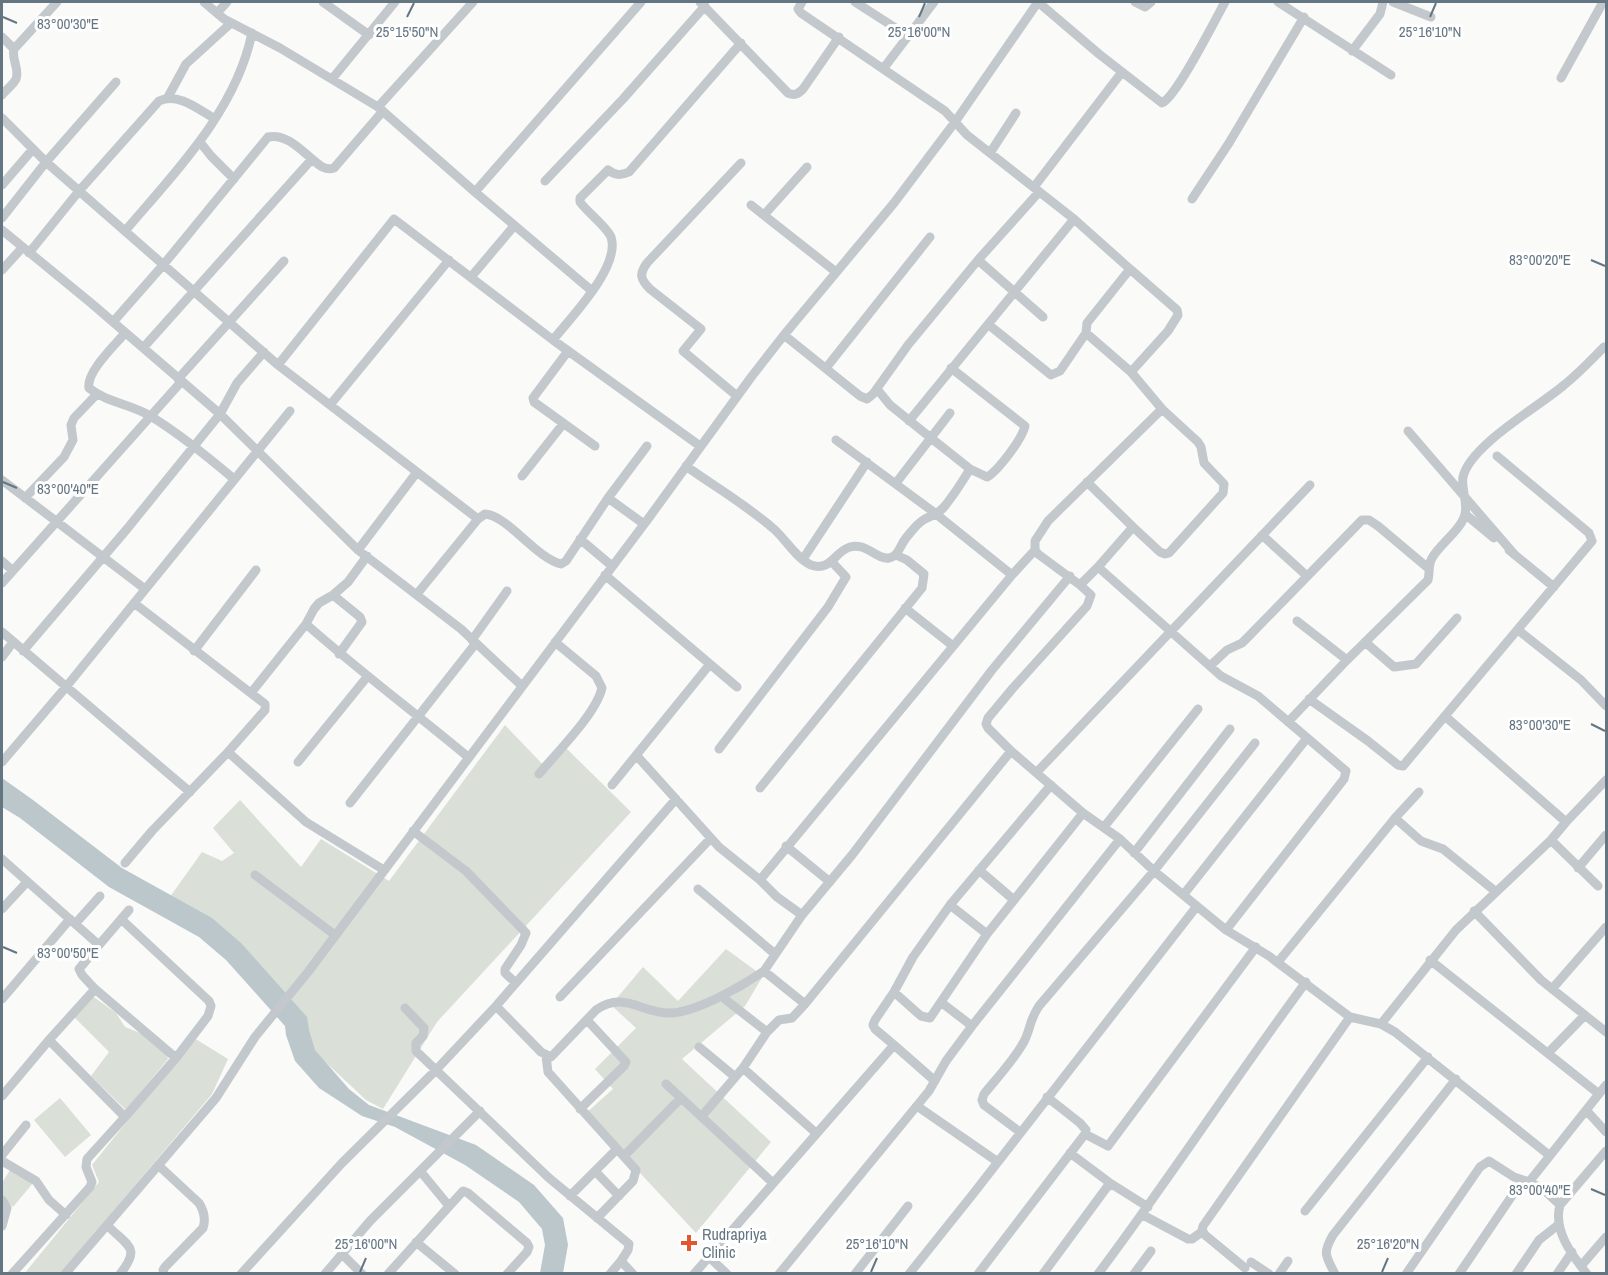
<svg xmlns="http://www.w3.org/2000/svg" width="1608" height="1275" font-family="'Archivo Narrow',sans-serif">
	<rect width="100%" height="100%" fill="#fafaf8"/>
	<path fill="#dadfd7" d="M505,725L548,770L565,747L631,812L437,1022L383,1109L366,1100L303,1041L295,1015L167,901L202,852L222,861L234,853L213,828L240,800L301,867L321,839L389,881Z
		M726,949L763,976L745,1006L682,1059L771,1142L696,1233L585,1114L613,1089L595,1069L636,1028L611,1005L643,967L678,1001Z
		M91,995L116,1013L125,1027L163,1042L168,1059L126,1110L91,1076L109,1052L74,1017Z
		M194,1038L228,1059L212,1094L61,1273L24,1274L99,1182L92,1165Z
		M60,1098L91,1135L65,1157L34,1120Z
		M10,1170L33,1183L13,1207L2,1196V1183Z"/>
	<path fill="#bbc7cb" d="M2,778L33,800L122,868L212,918L241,943L307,1017L309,1030L315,1050L349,1089L369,1105L476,1145L534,1185L563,1218L568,1245L563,1273H540L545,1245L542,1229L519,1202L465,1165L395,1127L362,1116L319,1088L295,1061L286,1035L285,1026L226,960L199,937L109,887L20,818L2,807Z"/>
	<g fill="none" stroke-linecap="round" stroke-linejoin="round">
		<path stroke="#c3c8cc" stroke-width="9" d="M204,2L224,19L280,48L378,107L475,192L641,2
			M323,2L369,35
			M700,2L788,93C795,96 798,94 803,89L839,37
			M802,2L798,9L801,13L945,111L967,135L1074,219L1130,269L1087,323L1086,333L1131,372L1162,409L1048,521L1035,541V550
			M855,2L908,36
			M1038,2L1099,54L1162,103C1177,96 1215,20 1225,2
			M1135,2L1145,7L1151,2
			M1278,2L1391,75
			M1393,2L1431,17
			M217,13L227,2
			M2,37L14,49
			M1352,51L1380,14L1383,2
			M883,69L934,2
			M1561,78L1603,2
			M332,79L395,2
			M2,95C6,90 13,85 16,79C20,69 11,59 14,49L57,2
			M168,97L186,64L231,23
			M378,107L473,2
			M2,118L46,162L278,365L478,519
			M200,142L211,156L234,179
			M990,153L1016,113
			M545,181L623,99L705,6
			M2,185L33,149
			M1034,187L1122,72
			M475,192L592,291
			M1039,192L978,260L1043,317
			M1192,199L1229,143L1304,17
			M751,205L836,272
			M764,215L807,167
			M2,218L46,162L116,82
			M2,230L91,303L220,414L358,550L461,629L522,686
			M125,231C175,172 236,111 252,33
			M29,253L79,191L159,101C178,92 198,109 215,119
			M1130,269L1177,310L1178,315L1168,331L1131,372
			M2,270L22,248
			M471,277L514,226
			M113,322L164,264L268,137C285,133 300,149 312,159
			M989,325L1051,375L1060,371L1086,333
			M125,333C115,345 86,372 89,388C107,403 132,404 152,417C181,435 208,457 234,479
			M784,335L860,396L867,399L873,394L908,345L978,260
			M553,340C570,318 621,267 611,237C607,227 587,212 580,202V198L608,170C615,175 620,176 629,172L741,43
			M143,348L312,159C319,165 325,171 334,168L383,111
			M568,351L533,398L534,402L595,446
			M278,365L394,219L553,340L700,446
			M826,368L930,237
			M178,379L284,261
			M877,389L890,405L931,438L970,469L987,477C998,471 1022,439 1025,426L951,368
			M737,396L683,351L701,329L650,289C640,279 639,274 647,263L741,163
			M330,405L449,260
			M909,421L1074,219
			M1408,431L1514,554
			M836,440L931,510L1012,575L1035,550L1038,554L1080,585L1098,567L1133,527L1087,482
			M686,466C715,487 748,506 775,530C786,540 797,559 811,565C831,572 835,551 850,547C866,542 877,560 889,558C899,556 900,545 906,538C912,531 917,523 925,519C933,515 938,514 944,507C954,495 962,482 970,469
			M522,476L563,424
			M2,480L145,589
			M896,483L950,413
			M25,498L64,457L73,440L71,425L74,418L97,394
			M608,498L644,524
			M1465,514L1494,538
			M1133,527L1160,552L1165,554L1169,553L1223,493L1224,484L1204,463L1201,447L1198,442L1162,409
			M1262,535L1307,576
			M580,539L612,566
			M358,550L417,472
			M1509,550L1554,587
			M803,559L867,462
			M2,561L13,571
			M1098,567L1221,676L1258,696L1346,771L1344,779L1226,930
			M605,575L737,687
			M2,583L181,382
			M417,594L478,519L485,514C508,516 535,557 561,564L566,561L608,498L647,446
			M333,595L360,617L362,622L339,654
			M905,608L953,646
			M306,624C358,670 414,712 468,757
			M1518,630L1581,680L1606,706
			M2,632L190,792
			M472,640L507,591
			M1365,642L1394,667L1416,664L1457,618
			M23,651L127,529L220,414L237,383L264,352
			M194,651L256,570
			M2,657L13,642
			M1347,660L1428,580C1430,572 1428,565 1432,558C1440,544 1462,529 1465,514C1468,502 1461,489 1463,477C1470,445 1540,406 1564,385C1578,374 1591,360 1604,347
			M1210,666L1227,650L1242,643L1249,636L1362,520H1369L1378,526L1428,568
			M251,693L306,624L314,609L319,603L333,595L348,582L367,556
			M1309,699L1368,741L1398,765L1403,766L1592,541L1589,533L1497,456
			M1288,722L1347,660L1297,621
			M719,749L828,607L846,577L832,562
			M1011,751L988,728L986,724L988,718L1013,688L1087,606L1091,595L1080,585
			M228,752L306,822L384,870
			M637,756L719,847L760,880L777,897L802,915
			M2,762L66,687L290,411
			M298,762L367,677
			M1037,772L1310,485
			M539,774C557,752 596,714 602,688L596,676L555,642
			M612,785L710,664
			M760,788L922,588L924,574L907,560L896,555
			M350,803L476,643
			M1395,818L1421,841L1443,849L1495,891
			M1566,822L1606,780
			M1104,827L1198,709
			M413,831L466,871L526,933L521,945L505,969V973L516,983
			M1551,840L1598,886
			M786,846L830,882
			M1134,853L1230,729
			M2,859L99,945L79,969L82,975L95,989L49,1040L2,1096
			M125,863L152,831L228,752L265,710V704L134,603
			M1578,868L1606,835
			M979,870L1014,900
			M255,875L335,935
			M760,880L1012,575
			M698,889L775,954
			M1184,894L1307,738
			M950,905L1051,785
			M2,909L27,882
			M1474,911L1541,980L1606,1032
			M121,919L209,1001L211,1006L208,1016L176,1058
			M75,924L100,896
			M99,945L129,910
			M1430,960L1599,1094
			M1278,962L1395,818L1419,792
			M95,989L176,1058L125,1117
			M1552,989L1606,927
			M894,992L921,1016L930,1018L987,934
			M721,996L767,1032L743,1068
			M560,997L711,838
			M2,999L70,919
			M942,1003L972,1026
			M805,1004L764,971L802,915L852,855L992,670L1070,576
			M496,1006L541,1052L551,1057L596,1010C624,990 642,1014 671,1013C697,1012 742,986 764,971
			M405,1008L424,1028L423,1036L416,1043V1051L549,1178L629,1244L628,1250L621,1261L633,1274
			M1381,1024L1456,930L1551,840L1566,822L1446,717
			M767,1032L779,1020L792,1018L805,1004L1011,751L1083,813
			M894,1045L935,1081
			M699,1047L734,1076
			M1548,1053L1585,1015
			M546,1056L548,1072L636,1170L633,1181L597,1218
			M666,1084L773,1183
			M917,1106L998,1162
			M580,1109L624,1066L626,1062L587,1020
			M1586,1110L1606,1132
			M702,1116L743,1068L816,1133
			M1020,1132L984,1105L982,1100L984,1094C997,1078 1012,1062 1022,1045C1031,1031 1028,1022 1039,1006L1154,871L1255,743
			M1085,1134L1108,1146L1256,947
			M1070,1153L1110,1183
			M2,1155L26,1125
			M624,1156L680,1099
			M2,1161L36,1181L49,1200L66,1215
			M158,1165L199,1203C204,1211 206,1219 203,1228L165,1267L163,1270L164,1274
			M595,1171L619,1196
			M421,1172L449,1206
			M1529,1182L1543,1189L1560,1205L1606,1151
			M570,1196L617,1149
			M2,1200L7,1208L2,1226
			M1560,1205C1553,1230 1571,1254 1587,1274
			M1305,1211L1428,1057
			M1143,1215L1188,1239H1192L1203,1231
			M107,1225C127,1246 142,1247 120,1274
			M416,1242L455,1274
			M342,1254L362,1274
			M709,1257L727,1274
			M1251,1262L1269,1274
			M1581,1266L1606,1237
			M1245,1268L1205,1235L1202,1230L1203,1226L1350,1017
			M12,1274L90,1187L92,1182L86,1167L87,1159L125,1117L49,1040
			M65,1274L216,1098L255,1037L308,972L648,519L752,376L784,335L894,203L955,122L1038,2
			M241,1274L342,1163L436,1070L496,1006L676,799
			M325,1274L370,1221L480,1111
			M388,1274L463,1191L468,1193L527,1243L529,1247L527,1252L507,1274
			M610,1274L621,1261
			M694,1274L894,1045L875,1029L873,1025L875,1020L894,992L913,957L950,905L987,934L1083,813L1120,839L1154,871L1226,930L1269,956L1350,1017L1381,1024L1395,1032L1549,1155
			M779,1274L929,1091L946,1061L972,1026L1120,839
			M855,1274L908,1206
			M909,1274L973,1194L1197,906
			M978,1274L1085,1134L1086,1130L1080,1123L1047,1097
			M1043,1274L1110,1183L1148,1207
			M1098,1274C1170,1178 1235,1078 1306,982
			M1134,1274L1151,1251
			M1279,1274L1288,1261
			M1335,1274C1326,1256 1322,1254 1333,1235L1456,1079
			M1406,1274L1480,1167L1489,1161L1514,1177L1529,1182L1606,1085
			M1459,1274L1522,1181
			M1516,1274L1539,1240L1558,1225
			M1557,1274L1572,1252"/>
	</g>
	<path fill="none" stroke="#657683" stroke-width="2" d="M3,17L17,23M407,17L414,3M919,17L925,3M1430,17L1436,3M1591,260L1605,266M3,482L17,488M1591,724L1605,731M3,947L17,953M1591,1189L1605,1195M360,1272L366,1258M871,1272L877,1258M1382,1272L1388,1258"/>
	<path fill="#e4572e" stroke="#fff" stroke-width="2" d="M686 1234h6v6h6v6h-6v6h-6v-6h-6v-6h6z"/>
	<g text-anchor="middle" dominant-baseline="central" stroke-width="6" stroke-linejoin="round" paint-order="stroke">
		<g font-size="16" fill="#657683" stroke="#fff" text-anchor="start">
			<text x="702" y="1234">Rudrapriya<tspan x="702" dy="18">Clinic</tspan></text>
		</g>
	</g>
	<g font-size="15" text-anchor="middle" fill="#657683" stroke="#fff" stroke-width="6" stroke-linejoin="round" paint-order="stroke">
		<text x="68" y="29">83°00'30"E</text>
		<text x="407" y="37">25°15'50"N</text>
		<text x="919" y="37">25°16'00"N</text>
		<text x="1430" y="37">25°16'10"N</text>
		<text x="1540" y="265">83°00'20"E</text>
		<text x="68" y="494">83°00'40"E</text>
		<text x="1540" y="730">83°00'30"E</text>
		<text x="68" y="958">83°00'50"E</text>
		<text x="1540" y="1195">83°00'40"E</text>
		<text x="366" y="1249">25°16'00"N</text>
		<text x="877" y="1249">25°16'10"N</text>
		<text x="1388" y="1249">25°16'20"N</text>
	</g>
	<rect width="1608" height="1275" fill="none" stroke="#657683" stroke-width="6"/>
</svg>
